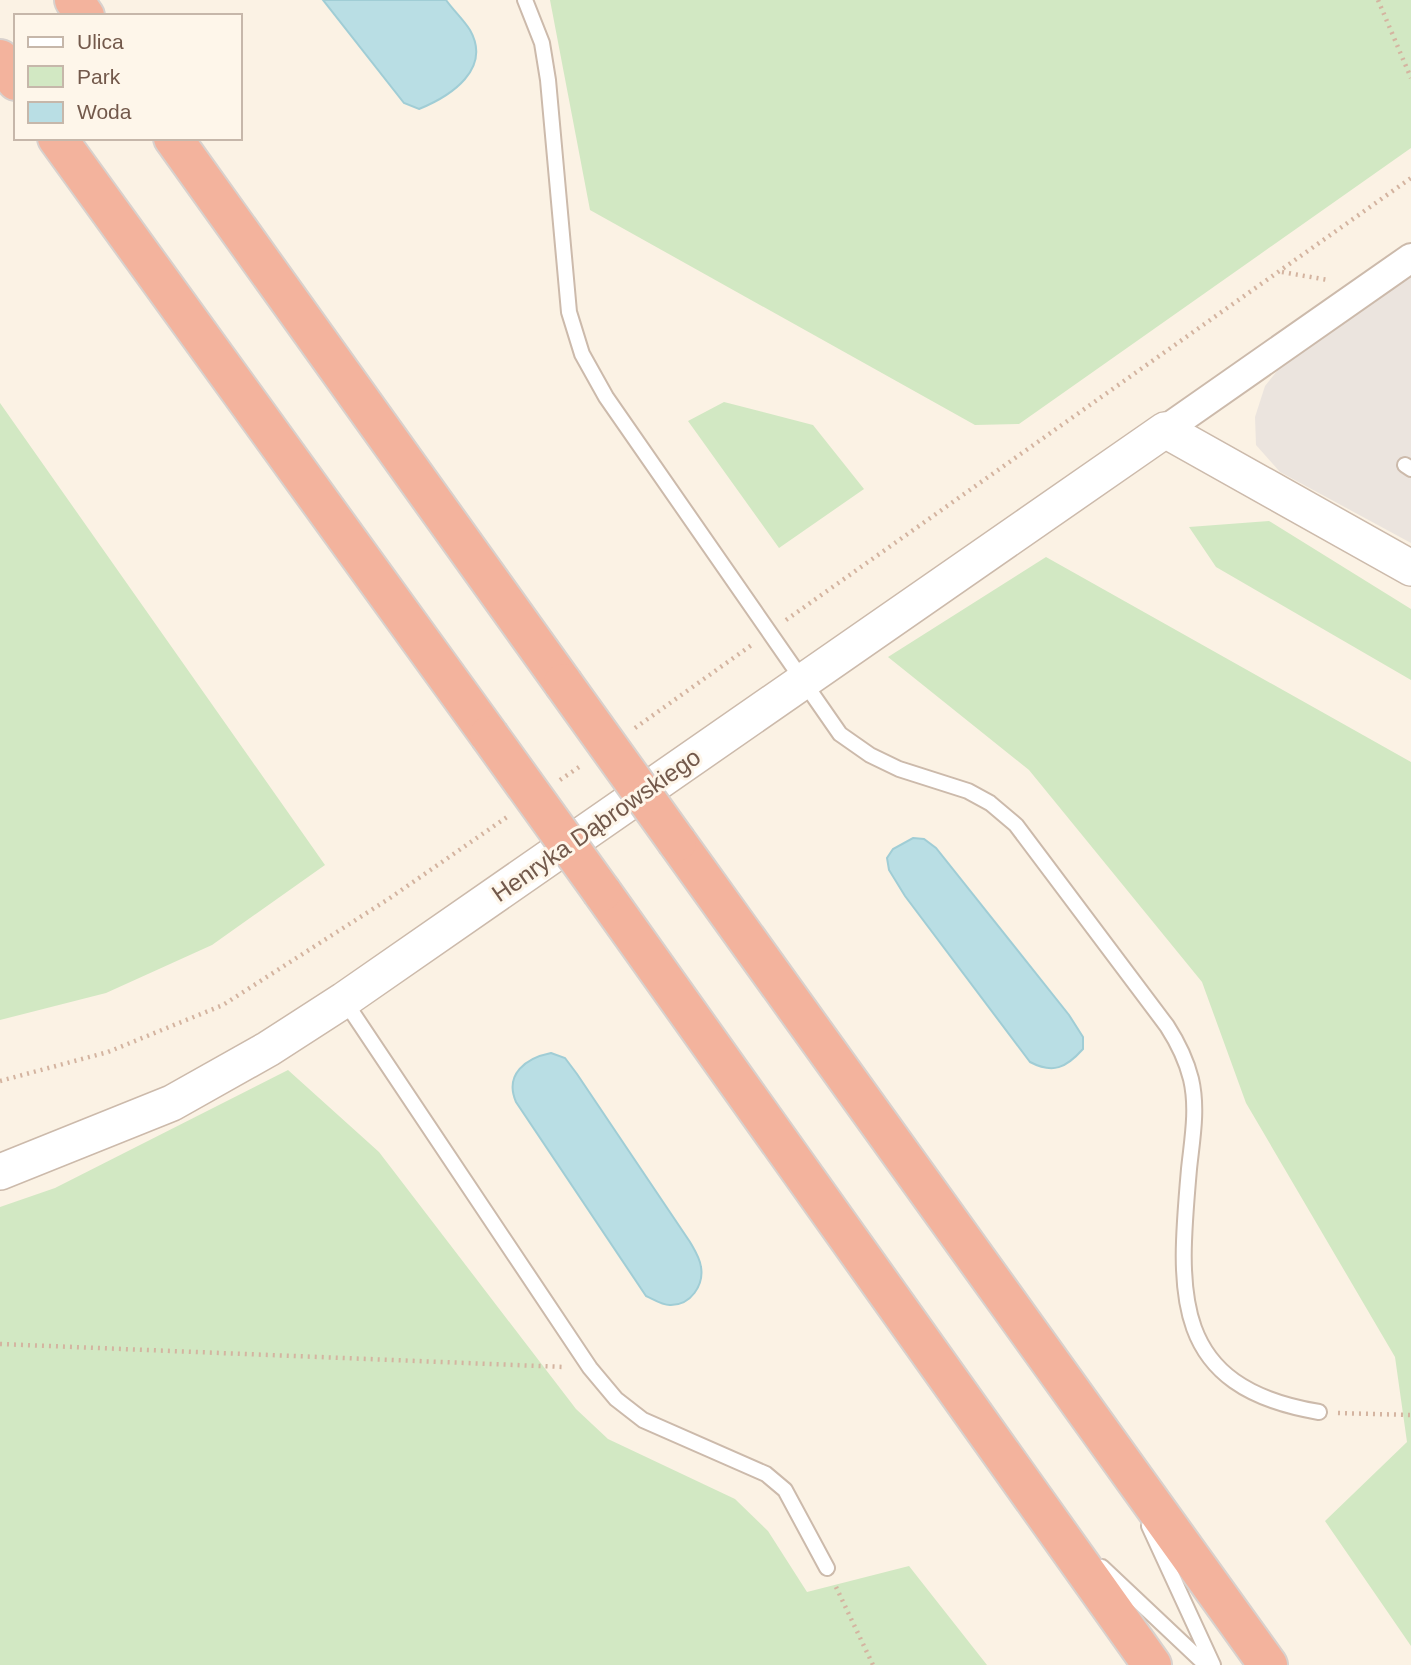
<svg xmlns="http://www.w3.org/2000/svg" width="1411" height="1665" font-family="Helvetica,sans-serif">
	<rect width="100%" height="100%" fill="#fbf2e4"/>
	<path fill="#ebe4de" d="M1411,273V543L1280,472L1256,445L1255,417L1265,386L1289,356Z"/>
	<path fill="#d2e8c3" d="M550,0H1411V148L1019,424L975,425L590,210Z
		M724,402L813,425L864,489L779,548L688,421Z
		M0,403L325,865L212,945L106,993L0,1020Z
		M1269,521L1411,609V680L1216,567L1189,527Z
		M1046,557L1411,762V1646L1325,1521L1407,1442L1395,1357L1246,1103L1202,982L1029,770L888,657Z
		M288,1070L379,1152L576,1409L608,1439L735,1499L768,1531L807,1592L909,1566L987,1665H0V1207L55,1188Z"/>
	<path fill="#b9dee4" stroke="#a0cdd5" stroke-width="2" d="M323,0H446C453,10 463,19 470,30C492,69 451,96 419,109L404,103Z
		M913,838L924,839L936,848L1069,1015L1083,1037V1049C1066,1068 1053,1074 1030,1062L905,896L889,870L887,858L893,849Z
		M551,1053L565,1058L577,1074L690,1242C694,1249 700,1258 701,1267C704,1285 691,1305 671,1305C663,1306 653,1299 646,1296L516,1102C504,1074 526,1058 551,1053Z"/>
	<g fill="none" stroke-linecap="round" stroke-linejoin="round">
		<g stroke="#ccbaab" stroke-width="18">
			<path id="service" d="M525,0L542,43L548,80L569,312L582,354L606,397L840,734L870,755L899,769L968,791L990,803L1016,825L1167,1026C1178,1043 1186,1059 1191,1079C1198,1109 1192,1140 1189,1169C1178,1294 1170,1387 1319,1412
				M1405,465L1411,469
				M344,1000L590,1368L616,1399L643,1420L766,1474L785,1490L827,1568
				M1149,1526L1213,1665
				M1102,1567L1206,1665"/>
		</g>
		<g stroke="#ccbaab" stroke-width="32">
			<path id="minor" d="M1165,430L1411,258"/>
		</g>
		<g stroke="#ccbaab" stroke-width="38">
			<path id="tertiary" d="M0,1172L172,1103L268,1049L344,1000L1165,430L1411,568"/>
		</g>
		<g stroke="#d8d1cd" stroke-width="42">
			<path id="motorway" d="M74,0L85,16
				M0,59L16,81
				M57,138L489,735
				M173,138L563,683
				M677,842L1268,1665
				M602,892L1152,1665"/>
		</g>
		<path stroke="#d4b4a0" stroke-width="4.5" stroke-dasharray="2 5" stroke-linecap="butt" d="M1378,0L1411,78
			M1282,272L1328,280
			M786,620L1411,178
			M635,728L753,644
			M560,780L582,765
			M0,1081L108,1052L223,1005L390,898L507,817
			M0,1344L564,1367
			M1338,1413L1411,1415
			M836,1587L873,1665"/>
		<use href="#service" stroke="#fff" stroke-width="14"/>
		<use href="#minor" stroke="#fff" stroke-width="28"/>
		<use href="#tertiary" stroke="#fff" stroke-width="35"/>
		<use href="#motorway" stroke="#f3b39d" stroke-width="38"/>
		<g stroke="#d8d1cd" stroke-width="42" stroke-linecap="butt">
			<path id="motorway-bridge" d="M563,683L677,842
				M489,735L602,892"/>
		</g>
		<use href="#motorway-bridge" stroke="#f3b39d" stroke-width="38"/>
	</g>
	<g text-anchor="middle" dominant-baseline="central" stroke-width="6" stroke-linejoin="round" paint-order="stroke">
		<g font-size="24" fill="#73594b" stroke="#fef6ea">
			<text transform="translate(596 825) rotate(-35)">Henryka Dąbrowskiego</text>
		</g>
	</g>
	<rect x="14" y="14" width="228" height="126" fill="#fef6ea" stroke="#c6b7aa" stroke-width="2"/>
	<rect x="28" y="37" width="35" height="10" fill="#ffffff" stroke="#c6b7aa" stroke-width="2"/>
	<text x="77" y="49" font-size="21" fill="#73594b">Ulica</text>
	<rect x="28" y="66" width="35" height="21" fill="#d2e8c3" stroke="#c6b7aa" stroke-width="2"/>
	<text x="77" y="84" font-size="21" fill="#73594b">Park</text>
	<rect x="28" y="102" width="35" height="21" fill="#b9dee4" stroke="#c6b7aa" stroke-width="2"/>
	<text x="77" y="119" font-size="21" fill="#73594b">Woda</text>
</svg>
